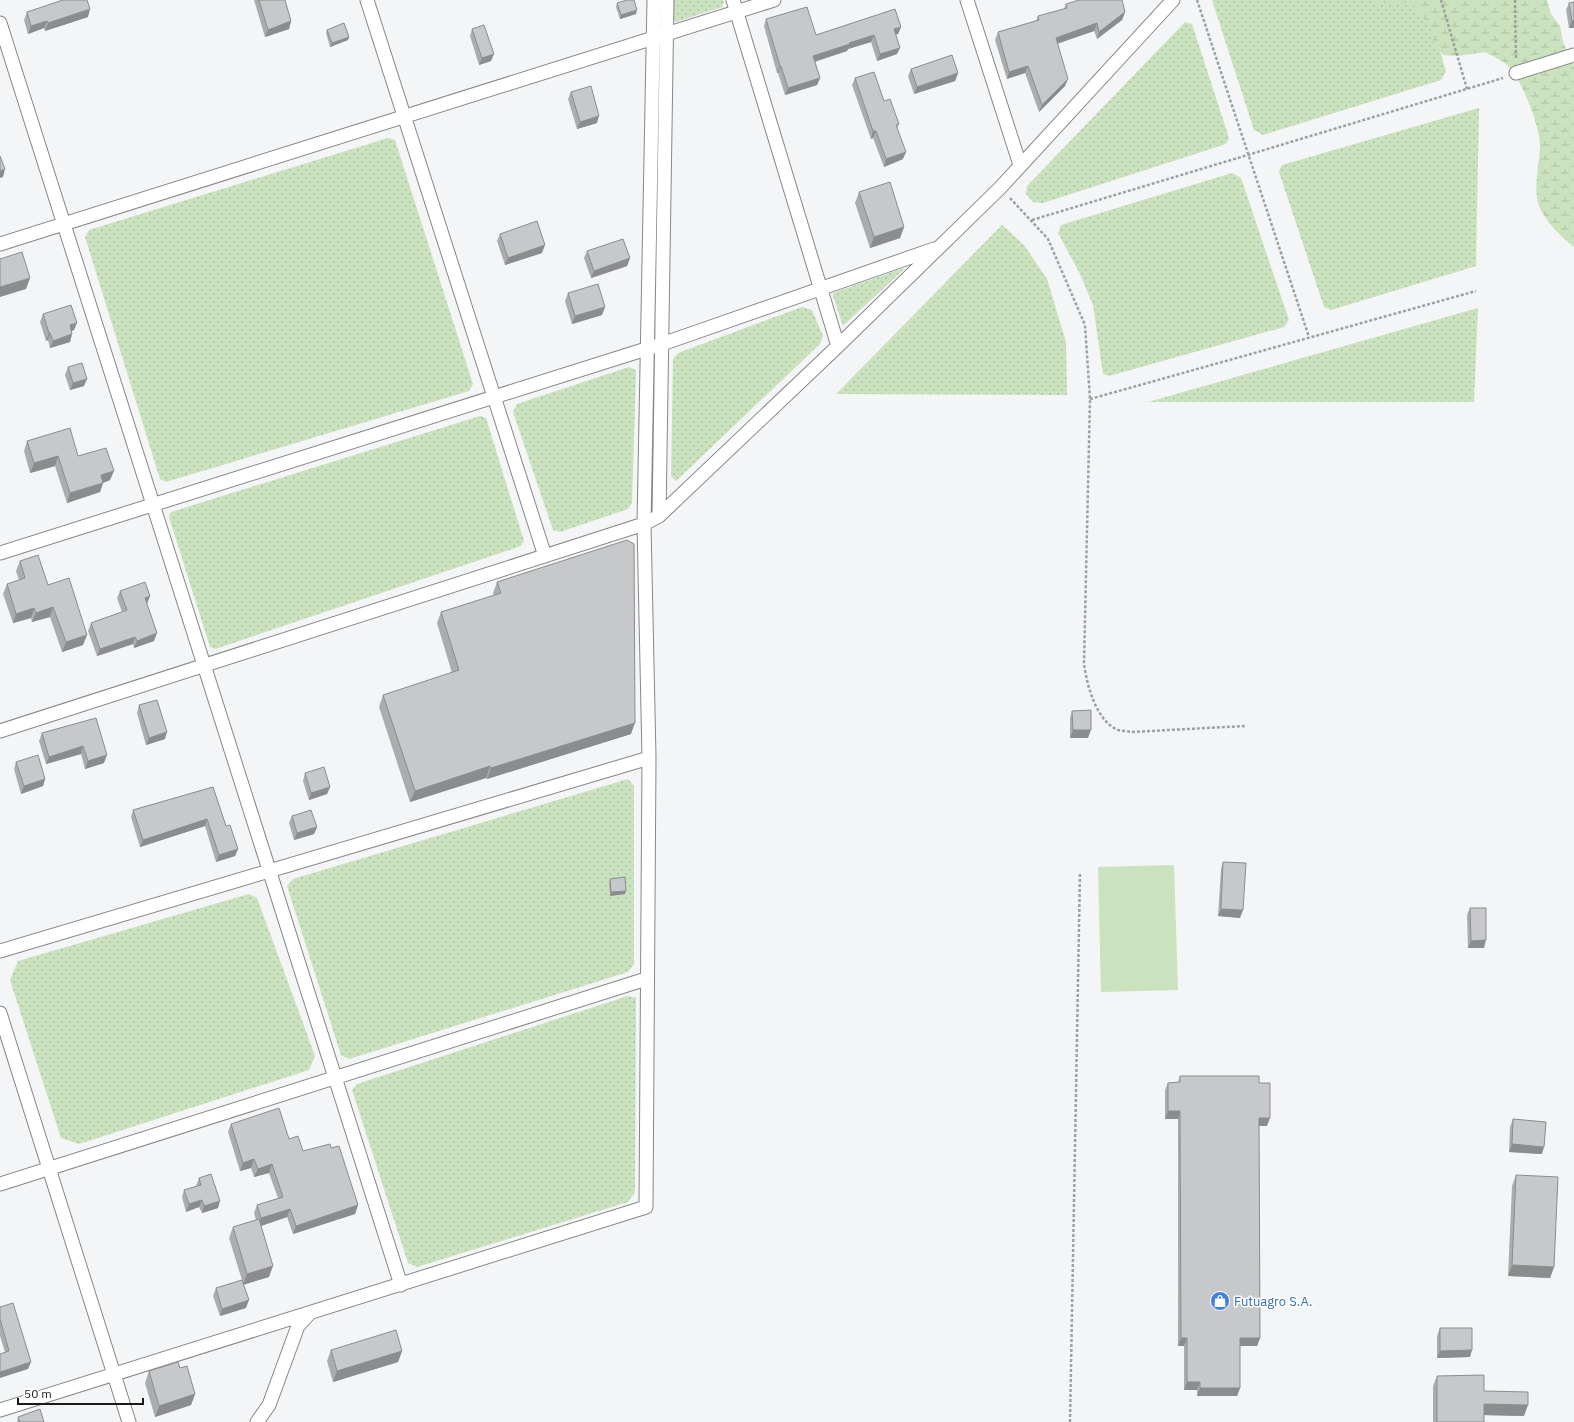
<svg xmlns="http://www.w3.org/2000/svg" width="1574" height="1422" font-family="'IBM Plex Sans',sans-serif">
	<defs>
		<pattern id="grass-dots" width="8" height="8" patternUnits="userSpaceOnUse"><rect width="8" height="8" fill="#cae2bd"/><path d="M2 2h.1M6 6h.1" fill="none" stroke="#adc1a2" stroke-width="1.8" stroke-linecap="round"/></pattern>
		<pattern id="wetland-marsh" width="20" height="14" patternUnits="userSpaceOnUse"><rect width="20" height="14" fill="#cae2bd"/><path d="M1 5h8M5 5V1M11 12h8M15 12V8" fill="none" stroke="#adc1a2"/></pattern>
	</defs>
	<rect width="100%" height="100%" fill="#f4f5f6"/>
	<path fill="url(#grass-dots)" d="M674,0H723L724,3L722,7L676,22L674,20Z
		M1426,0L1446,72L1441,80L1263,135L1254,130L1212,0Z
		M1185,22L1192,24L1229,138L1226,144L1043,203L1033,202L1026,194L1027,186Z
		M1479,108L1476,266L1331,310L1324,307L1279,172L1282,165Z
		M388,138L395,140L473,384L469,391L166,482L160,479L85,237L89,230Z
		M1232,173L1241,178L1289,320L1284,327L1109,376L1103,374L1093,305L1080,274L1058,233L1061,225Z
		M1002,225L1024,245L1047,279L1066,342L1067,395L836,394Z
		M901,269H904L843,326L833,296V293Z
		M802,307L812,310L823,336L820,344L676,481L671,476L673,359L678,353Z
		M1478,308L1474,402H1148Z
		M653,363H655L654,494H651Z
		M629,367L636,370L632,503L628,509L560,532L553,530L513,412L517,404Z
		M480,416L486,418L524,541L521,546L215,649L210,647L169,517L171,512Z
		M628,779L634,786V964L628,972L349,1059L341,1055L287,886L293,879Z
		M249,894L257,898L315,1056L309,1070L79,1144L61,1138L10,980L18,961Z
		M628,996L636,998L635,1192L628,1202L417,1267L408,1263L352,1090L357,1084Z"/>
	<path fill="url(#wetland-marsh)" d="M1373,0H1547L1551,14L1560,26L1563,42L1574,65V247C1561,237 1545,221 1539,206C1533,188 1539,166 1540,148C1541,128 1522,80 1508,66C1502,60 1492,56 1485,52L1457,56L1443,55L1434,42L1430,27L1412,3C1398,1 1387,4 1372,5Z"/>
	<path fill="#cae2bd" d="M1174,865L1178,990L1101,992L1098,867Z"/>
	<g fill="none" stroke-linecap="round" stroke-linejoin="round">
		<g stroke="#868788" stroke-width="15">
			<path id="street" d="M367,0L545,556
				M733,0L838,346
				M967,0L1020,165
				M0,23L401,1285
				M1516,73L1574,55
				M0,244L774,0
				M659,516L667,0
				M0,553L662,344L934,249
				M0,731L644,524L659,516L838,346L1000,188L1173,0
				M0,951L649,758
				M0,1013L129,1422
				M0,1184L646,979
				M0,1410L646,1207L649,758L644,524L654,0
				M257,1422L269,1405L298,1326L310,1313"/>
		</g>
		<path stroke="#9fa0a1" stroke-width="2.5" stroke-dasharray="3 2" stroke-linecap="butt" d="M1197,0L1309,337
			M1441,0L1467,89
			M1515,0L1516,59
			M1010,198L1048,239L1085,325L1090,399L1084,664C1087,685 1096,721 1118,730C1121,731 1127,731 1131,732L1245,726
			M1032,220L1503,78
			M1090,399L1476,291
			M1070,1422L1080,872"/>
		<use href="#street" stroke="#fff" stroke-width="13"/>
	</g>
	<path fill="#abacad" d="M254,0H285L291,21L289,29L265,37Z
		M1574,2V28H1569L1566,10L1569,3Z
		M617,3L636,14L620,19L616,7Z
		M1066,4L1125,12L1122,20L1097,39L1094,31L1057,44L1065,86L1039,112L1025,73L1007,79L995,40L998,32L1036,21L1038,16L1064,9Z
		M27,12L88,17L45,31L44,28L28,34L24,20Z
		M766,19L816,35L901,27L898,34H896L897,54L877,61L871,42L848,49L847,51L815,62L820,78L817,85L785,95L778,73H777L764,26Z
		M472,29L491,61L479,65L470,36Z
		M327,30L349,37L348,40L330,47L326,33Z
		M911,69L958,73L955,81L914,94L908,76Z
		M855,78L884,101L899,124L897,128L903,159L884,167L873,138L871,139L852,85Z
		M571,92L597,123L577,129L568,99Z
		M859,192L904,227L900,238L870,248L855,203Z
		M500,234L542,253L505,265L497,241Z
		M587,251L630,258L627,266L591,278L584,258Z
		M568,293L602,315L572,324L565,301Z
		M43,314L74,330L71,331L72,334L70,342L50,348L48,340L46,341L40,322Z
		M68,367L84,386L70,390L65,375Z
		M27,441L110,480L103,483L100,492L67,503L55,466L30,473L24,451Z
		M20,561L48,585L83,645L62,652L50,617L32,622L31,618L13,623L3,594L7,584L19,580L16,571Z
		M497,582L631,734L487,779L486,778L410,802L379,707L383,695L452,673L437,623L441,612L494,595L493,593Z
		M120,591L147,604L154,641L134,648L133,644L97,656L88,631L91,623L122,612L117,598Z
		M139,705L165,739L146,745L137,713Z
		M1072,711L1088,738H1070V718Z
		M96,718L104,763L85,769L81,754L46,764L39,741L42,733Z
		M16,762L45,779L43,786L21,794L14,769Z
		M305,773L330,787L327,794L309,800L303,781Z
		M213,787L226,826L238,849L235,856L216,862L205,826L140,847L131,817L133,810Z
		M292,816L317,827L314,834L294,840L289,823Z
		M1223,862L1240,918L1218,916L1221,869Z
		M610,879L625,894L610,896L609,883Z
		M1470,908L1484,948H1468L1467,915Z
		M1180,1076L1259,1083L1267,1126H1259L1260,1338L1257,1346H1240V1388L1237,1396H1197V1390H1184V1346H1178V1119H1165V1090L1168,1083L1178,1082Z
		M1513,1119L1542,1154L1509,1152L1510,1127Z
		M231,1124L289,1139L303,1151L331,1148L358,1205L355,1214L293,1234L287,1217L261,1226L269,1277L243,1284L246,1308L220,1316L213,1296L216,1288L242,1280L229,1238L233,1227L256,1220L254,1213L257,1205L278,1198L269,1173L254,1177L251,1168L240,1171L228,1132Z
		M1516,1175L1554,1267L1550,1278L1508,1276L1512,1186Z
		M199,1178L218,1208L202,1213L199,1207L186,1212L182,1197L184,1190L196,1186Z
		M0,1307L28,1369L5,1352L0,1336Z
		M1440,1328L1470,1357L1437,1358V1336Z
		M331,1350L402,1351L398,1362L333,1382L327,1361Z
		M180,1368L195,1394L191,1405L155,1417L145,1383L149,1371Z
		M1437,1376L1484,1391L1524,1416L1484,1415V1422H1433V1386Z
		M18,1417L44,1422H17Z"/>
	<path fill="#8b8c8d" d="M90,9L88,17L45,31L48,23Z
		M637,10L636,14L620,19L621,15Z
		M1125,12L1122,20L1097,39L1099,32Z
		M47,21L44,28L28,34L31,26Z
		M291,21L289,29L265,37L268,30Z
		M1572,21H1574V28H1569Z
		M1097,23L1094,31L1053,45L1056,38Z
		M901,27L898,34L892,36L894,29Z
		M874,35L871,42L848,49L847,51L810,63L813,56L849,43Z
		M349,37L348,40L330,47L332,43Z
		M900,48L897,54L877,61L880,54Z
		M494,54L491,61L479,65L482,58Z
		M780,66H781L778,73H777Z
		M1028,66L1025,73L1007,79L1009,72Z
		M958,73L955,81L914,94L917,87Z
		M820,78L817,85L785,95L788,88Z
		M1068,79L1065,86L1039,112L1042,105Z
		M599,116L597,123L577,129L580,122Z
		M873,131H876L873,138L871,139Z
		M906,152L903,159L884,167L886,159Z
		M5,169L3,177L0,178V171Z
		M904,227L900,238L870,248L874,237Z
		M545,245L542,253L505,265L508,258Z
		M630,258L627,266L591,278L594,271Z
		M30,278L26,289L0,297V287Z
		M605,307L602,315L572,324L575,316Z
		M77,323L74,330L67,333L70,325Z
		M49,333H50L48,340L46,341Z
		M72,334L70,342L50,348L53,341Z
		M87,379L84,386L70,390L73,383Z
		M58,456L55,466L30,473L34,463Z
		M114,471L110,480L103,483L100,492L67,503L70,493L101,475Z
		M150,596L147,604L145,598Z
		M53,607L50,617L32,622L36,613Z
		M34,608L31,618L13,623L16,614Z
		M157,633L154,641L134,648L137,641Z
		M87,635L83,645L62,652L66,642Z
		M135,637L133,644L97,656L100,649Z
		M635,723L631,734L487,779L491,768Z
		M1073,730H1091L1088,738H1070Z
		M167,732L165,739L146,745L149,738Z
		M83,746L81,754L46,764L49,757Z
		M107,755L104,763L85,769L88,761Z
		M490,766L486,778L410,802L415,791Z
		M45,779L43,786L21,794L24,786Z
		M330,787L327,794L309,800L311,793Z
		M207,819L205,826L140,847L143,840Z
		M317,827L314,834L294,840L297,833Z
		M238,849L235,856L216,862L219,855Z
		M626,891L625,894L610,896L611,892Z
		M1221,909L1243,910L1240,918L1218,916Z
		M1486,940L1484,948H1468L1471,941Z
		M1168,1111H1180L1178,1119H1165Z
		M1259,1118H1270L1267,1126H1256Z
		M1512,1144L1544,1147L1542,1154L1509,1152Z
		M254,1159L251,1168L240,1171L243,1163Z
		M272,1164L269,1173L254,1177L258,1169Z
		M202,1200L199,1207L186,1212L189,1204Z
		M220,1201L218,1208L202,1213L204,1206Z
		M358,1205L355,1214L293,1234L296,1226Z
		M290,1209L287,1217L258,1227L261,1218Z
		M1512,1265L1554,1267L1550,1278L1508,1276Z
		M273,1266L269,1277L243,1285L247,1274Z
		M249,1300L246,1308L220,1316L222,1309Z
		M1181,1338H1187L1184,1346H1178Z
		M1240,1338H1260L1257,1346H1237Z
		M1472,1350L1470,1357L1437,1358L1440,1351Z
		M402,1351L398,1362L333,1382L337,1371Z
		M31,1362L28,1369L0,1378V1372Z
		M1187,1382H1200L1197,1390H1184Z
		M1200,1388H1240L1237,1396H1197Z
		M195,1394L191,1405L155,1417L159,1406Z
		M1484,1404L1528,1405L1524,1416L1480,1415Z"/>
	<path fill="#c7c8c9" stroke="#8b8c8d" d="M63,0H87L90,9L48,23L47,21L31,26L27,12Z
		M259,0H285L291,21L268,30Z
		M627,0H634L637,10L621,15L617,3Z
		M1079,0H1122L1125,12L1099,32L1097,23L1056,38L1068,79L1042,105L1028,66L1009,72L998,32L1039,20L1038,16L1067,8L1066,4Z
		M1574,2V21H1572L1569,3Z
		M807,7L816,35L895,9L901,27L894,29L900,48L880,54L874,35L849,43L850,44L813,56L820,78L788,88L781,66H780L766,19Z
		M344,23L349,37L332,43L327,30Z
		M484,25L494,54L482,58L472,29Z
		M952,55L958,73L917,87L911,69Z
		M874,72L884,101L890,99L899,124L896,125L906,152L886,159L876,131H873L855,78Z
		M591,86L599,116L580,122L571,92Z
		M0,156L5,169L0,171Z
		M890,182L904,227L874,237L859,192Z
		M537,221L545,245L508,258L500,234Z
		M623,239L630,258L594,271L587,251Z
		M22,252L30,278L0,287V259Z
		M598,284L605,307L575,316L568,293Z
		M71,305L77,323L70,325L72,334L53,341L50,333H49L43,314Z
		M82,363L87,379L73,383L68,367Z
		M70,428L78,456L106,448L114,471L101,475L103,483L70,493L58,456L34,463L27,441Z
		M627,540L634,544L635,723L491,768L490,766L415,791L383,695L459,670L441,612L501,593L497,582Z
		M38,555L48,585L69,578L87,635L66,642L53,607L36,613L34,608L16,614L7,584L25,578L20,561Z
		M145,582L150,596L145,598L157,633L137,641L135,637L100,649L91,623L127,610L120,591Z
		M157,700L167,732L149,738L139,705Z
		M1091,710V730H1073L1072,711Z
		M96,718L107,755L88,761L83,746L49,757L42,733Z
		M38,755L45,779L24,786L16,762Z
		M324,767L330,787L311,793L305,773Z
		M213,787L226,826L230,825L238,849L219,855L207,819L143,840L133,810Z
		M311,810L317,827L297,833L292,816Z
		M1223,862L1246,863L1243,910L1221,909Z
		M625,877L626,891L611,892L610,879Z
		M1470,908H1486V940L1471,941Z
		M1180,1076H1259V1083H1270V1118H1259L1260,1338H1240V1388H1200V1382H1187V1338H1181L1180,1111H1168V1083L1180,1082Z
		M279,1108L289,1139L298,1136L303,1151L330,1144L331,1148L339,1146L358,1205L296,1226L290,1209L261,1218L257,1205L283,1197L272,1164L258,1169L254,1159L243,1163L231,1124Z
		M1513,1119L1546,1122L1544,1147L1512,1144Z
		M211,1174L220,1201L204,1206L202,1200L189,1204L184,1190L201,1185L199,1178Z
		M1516,1175L1558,1177L1554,1267L1512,1265Z
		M259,1219L273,1266L247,1274L233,1227Z
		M242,1280L249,1300L222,1309L216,1288Z
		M13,1303L31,1362L0,1372V1354L9,1351L0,1319V1307Z
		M1440,1328H1472V1350L1440,1351Z
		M396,1330L402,1351L337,1371L331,1350Z
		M178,1362L180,1368L187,1366L195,1394L159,1406L149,1371Z
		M1484,1375V1391L1528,1392V1405L1484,1404V1422H1437V1376Z
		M40,1409L44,1422H20L18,1417Z"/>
	<defs>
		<g id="shop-disc" transform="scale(1)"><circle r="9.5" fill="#3f7fe0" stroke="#fff"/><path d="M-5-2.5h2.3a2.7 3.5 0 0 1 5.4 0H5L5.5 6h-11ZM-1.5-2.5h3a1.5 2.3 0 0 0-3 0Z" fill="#fff"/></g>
	</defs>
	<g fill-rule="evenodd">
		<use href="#shop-disc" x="1220" y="1301"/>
	</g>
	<g text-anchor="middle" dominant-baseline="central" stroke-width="3" stroke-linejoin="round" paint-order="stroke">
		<g font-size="13" fill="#366cbe" stroke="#fff" text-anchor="start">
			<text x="1234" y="1301">Futuagro S.A.</text>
		</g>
	</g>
	<path d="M18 1398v6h125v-6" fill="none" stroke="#1a1a1b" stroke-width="2"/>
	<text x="24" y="1398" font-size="12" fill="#1a1a1b" stroke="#ffffff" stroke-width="3" paint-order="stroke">50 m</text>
</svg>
